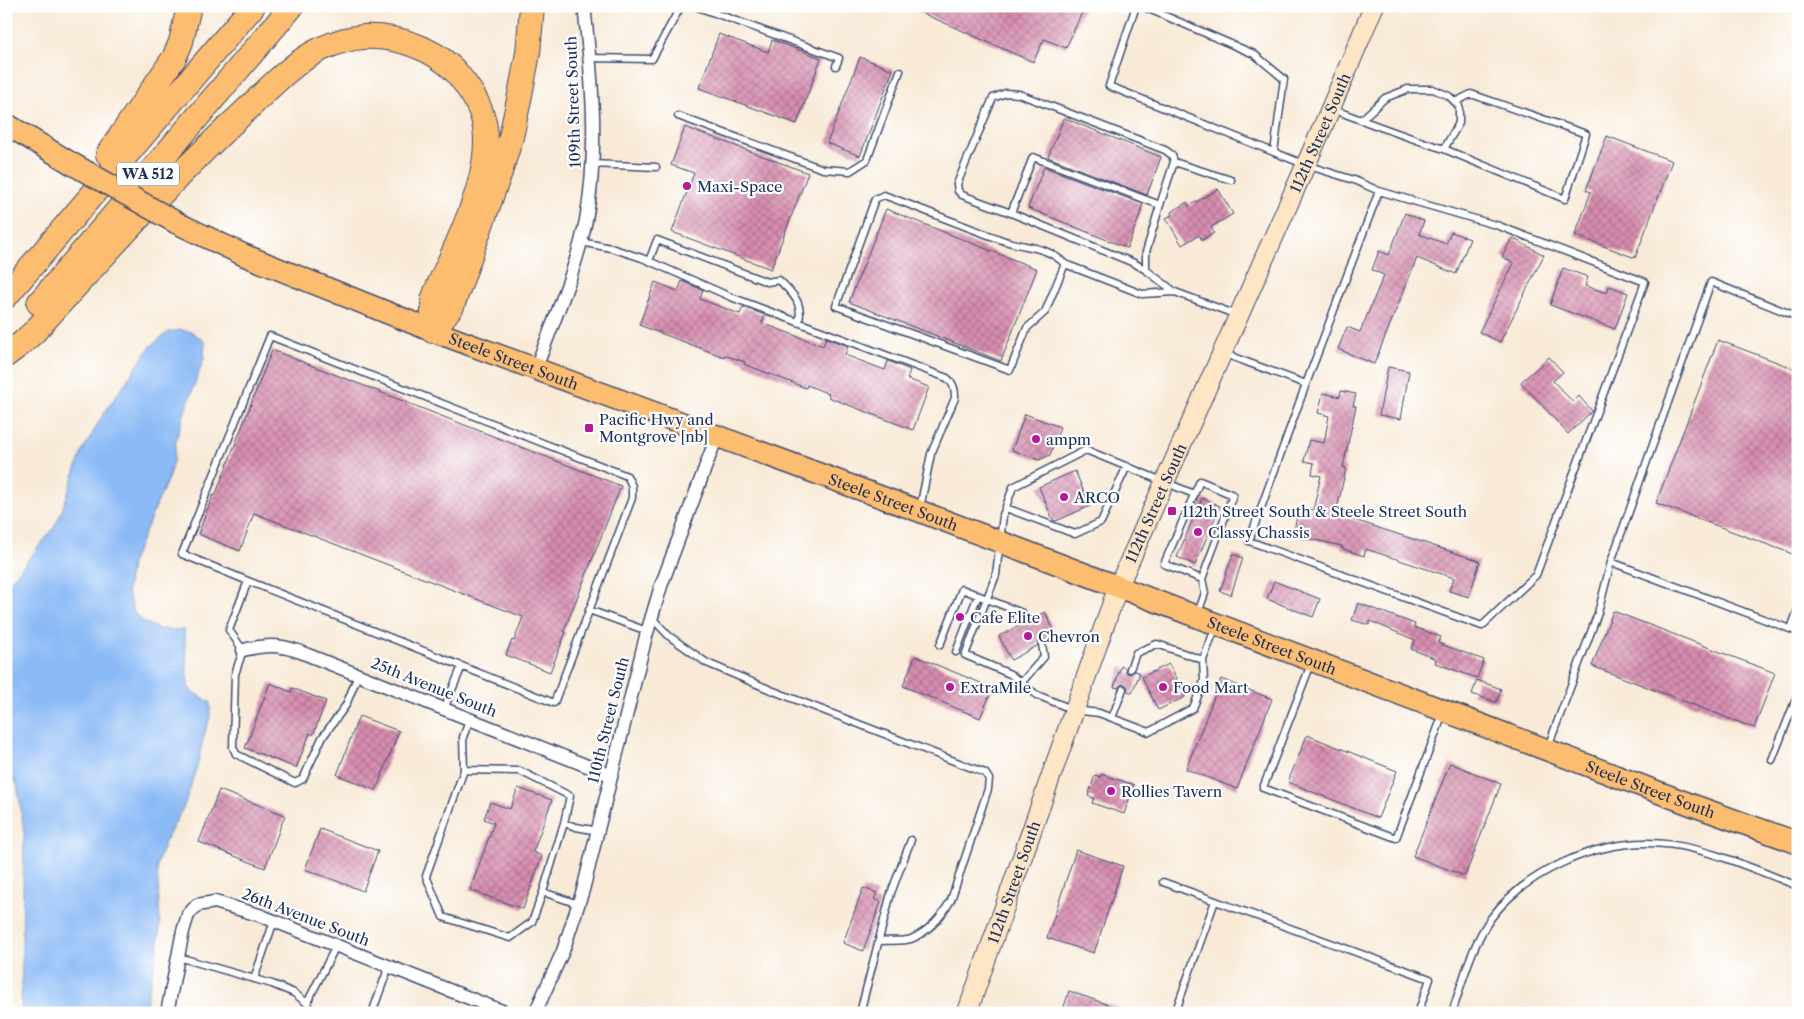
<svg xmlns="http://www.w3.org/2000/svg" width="1804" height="1019" font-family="'Libre Caslon Text',serif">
	<defs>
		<pattern id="building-cross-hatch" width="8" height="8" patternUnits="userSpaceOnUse" patternTransform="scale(1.25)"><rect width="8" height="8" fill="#d88daf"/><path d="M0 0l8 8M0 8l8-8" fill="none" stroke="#ae7492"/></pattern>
	</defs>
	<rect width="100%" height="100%" fill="#fff"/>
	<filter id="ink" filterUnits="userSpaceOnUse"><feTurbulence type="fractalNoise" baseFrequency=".02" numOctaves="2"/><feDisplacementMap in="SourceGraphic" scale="10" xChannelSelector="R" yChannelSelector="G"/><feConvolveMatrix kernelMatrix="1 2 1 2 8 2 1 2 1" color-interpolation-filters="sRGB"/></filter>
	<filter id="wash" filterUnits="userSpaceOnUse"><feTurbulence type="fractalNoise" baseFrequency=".0096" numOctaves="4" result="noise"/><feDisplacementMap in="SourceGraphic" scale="20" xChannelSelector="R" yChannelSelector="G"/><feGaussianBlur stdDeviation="1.12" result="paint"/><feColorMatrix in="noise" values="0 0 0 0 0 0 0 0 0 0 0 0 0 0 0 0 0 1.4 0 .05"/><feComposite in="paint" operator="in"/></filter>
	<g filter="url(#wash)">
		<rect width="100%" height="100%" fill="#f8ead7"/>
		<path fill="#8abaf6" stroke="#5274aa" d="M181,330L192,332L205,342L204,358L183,417L176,440L174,457L169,476L131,564L127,592L134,612L144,622L158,629L184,630L188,686L191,691L210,702V717L204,735L198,763L184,806L164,844L157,865L160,923L158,946L144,1013H21L24,831L17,783L6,775L7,585L54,528L61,513L82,452L103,415L150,347L168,332Z"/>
		<g id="blocks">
			<path fill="url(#building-cross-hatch)" d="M906,6H1075L1083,10L1066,48L1044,39L1033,62Z
				M719,34L768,52L772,40L821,58L797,124L699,88Z
				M860,57L893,70L860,156L827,143Z
				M1064,118L1161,157L1147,195L1048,157Z
				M685,127L808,173L771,269L672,232L694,173L671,165Z
				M1607,136L1672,161L1635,258L1575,235L1591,192L1586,190Z
				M1044,167L1143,204L1141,209L1142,210L1127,248L1028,208Z
				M1218,189L1233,214L1211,227L1214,233L1202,240L1199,235L1182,245L1166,218L1172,215L1171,212L1187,202L1189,206Z
				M886,209L1037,269L1001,361L849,302Z
				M1405,213L1424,221L1419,234L1446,244L1451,232L1470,239L1456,274L1417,258L1374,364L1338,349L1347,327L1360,332L1384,275L1372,270L1379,251L1389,255Z
				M1512,238L1544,255L1500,342L1479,332L1514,263L1502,257Z
				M1563,268L1588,277L1585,286L1607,293L1609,286L1628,293L1615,329L1550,305Z
				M682,281L703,290L700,299L740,314L743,307L765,315L762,323L823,346L826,338L848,346L845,355L885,370L888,361L910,370L907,379L929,387L913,430L828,397L829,394L807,385L806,388L744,364L745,362L724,355V357L639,325L655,282L678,291Z
				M1718,340L1798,370V556L1656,503Z
				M272,350L621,486L564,631L566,632L550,672L506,655L512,640L514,641L523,617L254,513L240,551L198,534L213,495L215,496Z
				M1549,357L1563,372L1553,381L1573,402L1579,396L1592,411L1568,434L1521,382Z
				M1388,367L1409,371L1401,419L1379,415Z
				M1341,391L1356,394L1353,406H1356L1343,467L1346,468L1336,514L1480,561L1469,597L1449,591L1454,578L1366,549L1364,556L1341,548L1342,546L1293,535L1299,507L1313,510L1321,476L1312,474L1314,463L1304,461L1309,440L1324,443L1329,416L1318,413L1323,393L1340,397Z
				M1025,414L1060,427L1050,455L1039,460L1012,450Z
				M1075,471L1090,506L1056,521L1053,520L1039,487Z
				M1202,498L1220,506L1195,565L1177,557Z
				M1233,554L1243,558L1231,595L1220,591Z
				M1274,581L1320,599L1313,617L1267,599Z
				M1358,603L1415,624L1414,627L1441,637L1438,643L1484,660L1477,678L1435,663L1436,659L1411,649L1415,640L1370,621L1369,625L1352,620Z
				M1613,611L1775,673L1754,728L1592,666Z
				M1045,612L1057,636L1046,642L1043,639L1039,640L1037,646L1011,660L999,636L1025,623L1031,625L1034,622L1033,618Z
				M915,656L993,688L980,718L903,686Z
				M1169,664L1185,697L1158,710L1142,677Z
				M1121,666L1125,668L1126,672L1129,674L1135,671L1140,673L1132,693L1128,691L1127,686L1124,684L1120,685L1118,688L1114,687Z
				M1221,679L1272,699L1237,789L1186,769Z
				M1477,680L1501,689L1496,702L1472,694Z
				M270,683L291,692L292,688L326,701L313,735L310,733L296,768L245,748Z
				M359,716L399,731L376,790L337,775Z
				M1307,735L1397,771L1378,818L1288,782Z
				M1450,763L1501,784L1465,876L1413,856Z
				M1101,774L1134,785L1124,814L1092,803L1094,798L1088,796L1095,775L1100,777Z
				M518,788L552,800L533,852L542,856L523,909L470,890L494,823L484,819L490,802L510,809Z
				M219,790L285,815L265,868L199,842Z
				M320,829L378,851L363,891L305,869Z
				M1076,850L1123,866L1094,953L1047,938Z
				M863,888L877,893L874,899L881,902L863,951L843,943Z
				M1069,991L1126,1011V1013H1062Z"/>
		</g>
	</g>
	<g filter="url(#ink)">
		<use href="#blocks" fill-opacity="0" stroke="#3c4b70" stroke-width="1"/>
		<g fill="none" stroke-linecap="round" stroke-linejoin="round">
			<g stroke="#3c4b70" stroke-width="9">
				<path id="lane" d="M695,6L839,58L836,66
					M1136,6L1109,86L1306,165L1354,180L1379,191L1499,226L1645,282L1536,575L1482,626L1249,541L1306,384
					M1142,6L1254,54L1284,79L1274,152
					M589,58L652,59L681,6
					M1332,109C1369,123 1406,137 1444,149L1459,123V106L1449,96L1433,89H1408L1385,98L1361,120
					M678,116L823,169L850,171L867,160L900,71
					M1444,149L1565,199L1586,134L1471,94L1455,102
					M1174,162L1231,180
					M592,164L656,167
					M884,195C924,210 963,226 1002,240C1027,249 1044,244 1065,264L1045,312L1027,328L1010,370L836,306L875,199Z
					M1011,213L962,195L958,191L957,184L993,98L1006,93L1019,94L1165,150L1172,155L1174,162L1160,205
					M581,242L611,248L642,258L731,297L947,378C954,384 955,389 955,398L931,454L920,508
					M649,261L657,240L767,282L779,280C793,294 803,302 799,322
					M1065,264L1142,294L1175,292L1237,315
					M1146,270V252L1160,205L1033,157L1011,213L1134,263L1146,270L1175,292
					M1225,354L1306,384L1379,191
					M1006,508L1075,534L1101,522L1127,466
					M1611,562L1798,632
					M248,581L182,554L270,336L627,476L632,486V498L554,703L248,581L229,630L243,650L235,674L233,747L236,754L295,783L303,779L322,738L346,705L358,675
					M589,610L647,631
					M1198,613L1205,593L1202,579L1233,495L1200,481L1164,564L1202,579
					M652,618L669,636L707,663L771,690L985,773L989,779L988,789L951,900C942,916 928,932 911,939C902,942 888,940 879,941
					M1791,629L1798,609
					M940,645L962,589L1022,613L1029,620
					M956,652L978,595
					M1203,660L1216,626
					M1311,664L1263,788L1396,838L1443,714
					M1130,669L1136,653L1157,644L1203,660L1204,681L1193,708L1149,732L1099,713L1074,710L1037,695L1010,674L965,655L996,575L1003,515L1013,487L1086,450L1194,494
					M1021,683L1044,657L1042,644
					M444,709L462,666
					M1112,718L1123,689
					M470,719L463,737L464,770L426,876L443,917L510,938L532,922L543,892L578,904
					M1548,747L1598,613L1611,562L1711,282L1798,317
					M1772,760L1798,694
					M464,770L520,771L570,796L564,823
					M1163,882L1430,979L1418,1013
					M543,892L564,823L576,827L598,831
					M178,957L272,984L294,993L307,1003L313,1013
					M254,979L274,921
					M307,1003L336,946
					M372,1013L389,966
					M860,1013L891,893L911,840
					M1175,1013L1215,901
					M1452,1013C1462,983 1472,944 1491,918C1509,894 1534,876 1562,863C1653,821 1712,853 1798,886"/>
			</g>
			<g stroke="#3c4b70" stroke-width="15">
				<path id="street" d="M536,368C554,319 576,271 586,220C599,150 592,76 584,6
					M243,650C265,645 277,644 298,651L610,775
					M167,1013L183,931L188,915L197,905L215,902L259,915L507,1013
					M535,1013L563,951L583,890L646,636L661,586L717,436"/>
			</g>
			<g stroke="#3c4b70" stroke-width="21">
				<g id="secondary">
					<path id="s1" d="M967,1013L1118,587L1324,124L1374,6"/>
				</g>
			</g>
			<g stroke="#3c4b70" stroke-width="24">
				<g id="primary">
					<path d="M6,124L69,162"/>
					<path id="s2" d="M177,223L244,255L433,331L919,511L1692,805L1798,843"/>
				</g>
			</g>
			<g stroke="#3c4b70" stroke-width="26">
				<path id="highway" d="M108,154L174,58L181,42L189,6
					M6,296L253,6
					M39,303L292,6
					M433,331L452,306L500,172L511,137L520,95L528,53L532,6
					M6,355L22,343L35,331C102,257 169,182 242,114C267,91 290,64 321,49C334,43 349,38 363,37C395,35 434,48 456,72C466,84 476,98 481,112C501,164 456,244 436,292L433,300V331"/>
			</g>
			<use href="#lane" stroke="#fff" stroke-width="6"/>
			<use href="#street" stroke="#fff" stroke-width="12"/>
			<use href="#secondary" stroke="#fee5c5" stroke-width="19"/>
			<use href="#primary" stroke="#fcbd6f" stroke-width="21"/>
			<use href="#highway" stroke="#fcbd6f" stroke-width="24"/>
			<g stroke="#3c4b70" stroke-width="24" stroke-linecap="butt">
				<path id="primary-bridge" d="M69,162L177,223"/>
			</g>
			<use href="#primary-bridge" stroke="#fcbd6f" stroke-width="21"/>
		</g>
	</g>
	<g fill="#b5179e" stroke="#fff" stroke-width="2">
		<circle cx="687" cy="186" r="5"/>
		<rect x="584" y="423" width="10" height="10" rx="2.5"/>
		<circle cx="1036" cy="439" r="5"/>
		<circle cx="1064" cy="497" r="5"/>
		<rect x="1167" y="506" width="10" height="10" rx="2.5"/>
		<circle cx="1198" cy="532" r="5"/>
		<circle cx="960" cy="617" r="5"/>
		<circle cx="1028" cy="636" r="5"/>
		<circle cx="950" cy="687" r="5"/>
		<circle cx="1163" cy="687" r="5"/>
		<circle cx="1111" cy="791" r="5"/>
	</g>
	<g text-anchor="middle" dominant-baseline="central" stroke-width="4.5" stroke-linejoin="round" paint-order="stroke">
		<rect fill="#fff" stroke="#5f6d8e" stroke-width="1" x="117" y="162.5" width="62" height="23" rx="4"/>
		<g font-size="14" font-weight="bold" fill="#1b2f5e">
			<text x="148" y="174">WA 512</text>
		</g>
		<g font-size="15" fill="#1b2f5e" stroke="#fff">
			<text transform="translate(573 102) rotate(-92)">109th Street South</text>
			<text stroke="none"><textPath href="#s1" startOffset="949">112th Street South</textPath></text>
			<text stroke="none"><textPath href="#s2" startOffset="364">Steele Street South</textPath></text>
			<text stroke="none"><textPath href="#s2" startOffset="769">Steele Street South</textPath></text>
			<text stroke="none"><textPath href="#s1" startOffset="544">112th Street South</textPath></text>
			<text stroke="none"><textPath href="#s2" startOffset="1174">Steele Street South</textPath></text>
			<text transform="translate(434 687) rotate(22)">25th Avenue South</text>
			<text transform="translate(608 720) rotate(-76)">110th Street South</text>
			<text stroke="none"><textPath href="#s2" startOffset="1579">Steele Street South</textPath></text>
			<text stroke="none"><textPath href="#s1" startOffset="139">112th Street South</textPath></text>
			<text transform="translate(306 917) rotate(21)">26th Avenue South</text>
		</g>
		<g font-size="15" fill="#1b2f5e" stroke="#fff" text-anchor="start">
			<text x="697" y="186">Maxi-Space</text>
			<text x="599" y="419">Pacific Hwy and<tspan x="599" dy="17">Montgrove [nb]</tspan></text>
			<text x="1046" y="439">ampm</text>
			<text x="1074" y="497">ARCO</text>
			<text x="1182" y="511">112th Street South &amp; Steele Street South</text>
			<text x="1208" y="532">Classy Chassis</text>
			<text x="970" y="617">Cafe Elite</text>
			<text x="1038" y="636">Chevron</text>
			<text x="960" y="687">ExtraMile</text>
			<text x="1173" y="687">Food Mart</text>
			<text x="1121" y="791">Rollies Tavern</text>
		</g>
	</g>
	<rect width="1804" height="1019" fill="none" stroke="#fff" stroke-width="25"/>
</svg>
